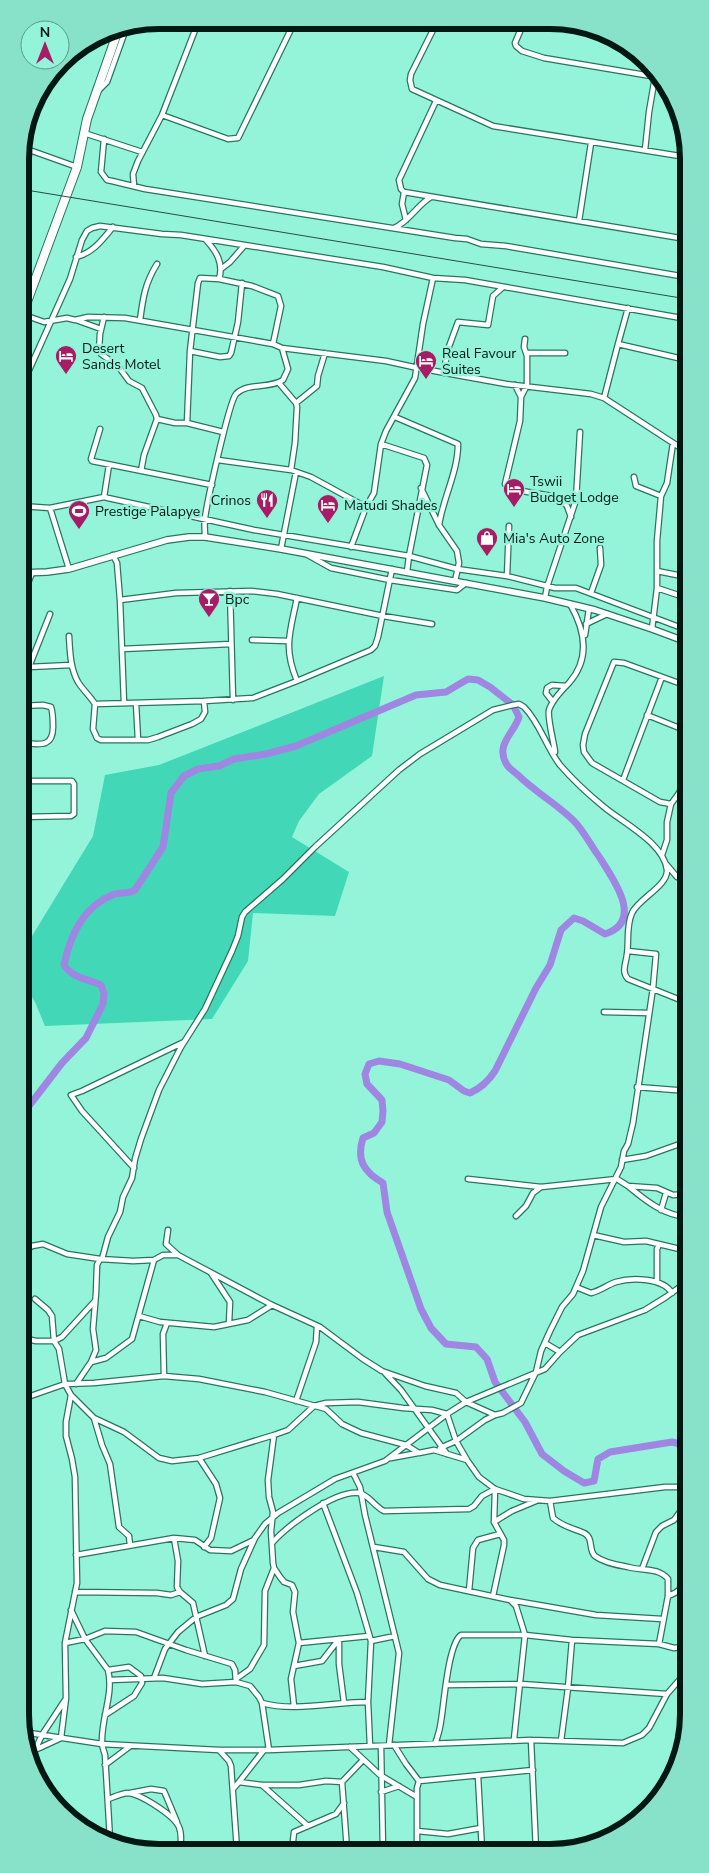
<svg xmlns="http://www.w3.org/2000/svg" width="709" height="1873" font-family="'Nunito Sans',sans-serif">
	<rect width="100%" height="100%" fill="#94f4da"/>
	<path fill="#42d8b7" d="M384,676L372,756L319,794L299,821L292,837L349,872L335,916L253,913L248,961L212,1019L45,1026L35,1002L22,981V960L30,946L32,936L93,836L105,775L159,765Z"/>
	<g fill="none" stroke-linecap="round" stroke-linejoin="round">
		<path stroke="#9e86e2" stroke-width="7" d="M22,1115L62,1063L86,1038L103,1004L104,993L101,985C88,979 72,978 64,965C70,936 83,907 112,895C119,891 127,895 135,890L163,847L171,793L184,776L198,769L219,766L234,759L266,754L296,746L416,695L446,692L468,679L478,680L490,687L513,705L519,717C515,732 494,745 507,765C509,768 514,772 518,775C535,792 557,804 574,821C583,830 590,844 598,855C611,876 646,921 605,934L583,921L574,918L561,930L550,965L536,988L495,1071C488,1082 481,1088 470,1093L464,1091L449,1080L400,1064L379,1061L369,1064L365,1074L367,1084L382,1100L383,1111L382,1122L374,1133L363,1138C356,1160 364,1172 383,1183L387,1212L421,1309L431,1328L446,1344L476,1347L487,1359L495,1382L525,1422L542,1454L564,1471L584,1483L594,1481L598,1459L610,1452L672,1442L688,1446"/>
		<g stroke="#297462" stroke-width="7">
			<path id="minor" d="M437,22L411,74L410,80L412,89L493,126L686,157
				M524,22L515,43L516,46L522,51L544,58L657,77
				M98,91L107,82L127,26
				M436,101L399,180L401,189L404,192L686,239
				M162,115L228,139L238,138L295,21
				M84,133L142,152
				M104,139L101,172L107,180L112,181L145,189L455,238L467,239L481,244L506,246L686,277
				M21,147L77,167
				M645,150L649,112L655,77
				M134,186L133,174L138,161L162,115L199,20
				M404,192L402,204L406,220
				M579,221L591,143
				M394,228C409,222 417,205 431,197
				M76,257C93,253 102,240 113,227
				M221,269L230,262L244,246
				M219,279L252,286L278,296L281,306L273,344
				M30,317L44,322L67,318L75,320L88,317L125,318L273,344L282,348L386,361L418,368L506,384L591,394L604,398L687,452
				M104,317L100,334L99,350L101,354L118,366L129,381L142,388L156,415L157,419L144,455L141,471
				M76,320L101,329
				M140,320C143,298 145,283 157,264
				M525,339L524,347L527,356V385L521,397L520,421L505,484L510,489L576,500
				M618,344L628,308
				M190,351L220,357L229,356L231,353L238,322L242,283
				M527,353H565
				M444,373L447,352L458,322L488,325L493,296L502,288
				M279,383L296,403L297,407L295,443L291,470
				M515,385L521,397
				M21,388L70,279L82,240L87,231L92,228L100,226L162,234L181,235L383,267L433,278L465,280L687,319
				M604,398L618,344L687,360
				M296,403L317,386L318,376L325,353
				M395,417L458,444C458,472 443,498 439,525
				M157,419L175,423H187L223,432
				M187,423L190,351L198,283L200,278L219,279C224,263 216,251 206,240
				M100,429L91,459L92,461L212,485
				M381,444L424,458L427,465L409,556L407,572
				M218,460L291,470L311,477L366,507
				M634,477L636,486L661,496
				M421,488L439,525L457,551L459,563L455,581
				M104,497L109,465
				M558,497L567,506L571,517
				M21,506L50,508L104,497L108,498L254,530L409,556L457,569L507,576L555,588H576L687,630
				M50,508L69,569
				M205,537C205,531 204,524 205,518C207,502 229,402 236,394C248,382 270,389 283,380L288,369L282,348
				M351,547L366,507L374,493L381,444L386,431L415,378L423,324L433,278
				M281,549L296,472
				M306,554L331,568L390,580L457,590L466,583
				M113,555L117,563L120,600L124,703
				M657,571L687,577
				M507,576L509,526
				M657,588L687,598
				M230,591L233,700
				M591,593L601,565L600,548
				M297,598C290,633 283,647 297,681
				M545,598L547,587L576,500L580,432
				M120,600L176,593L251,591L277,594L383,616L432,624
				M21,601L32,573
				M586,624L607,614
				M652,629L657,588V541L661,496L667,483L673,443
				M585,635L589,609
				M69,636C70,651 70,668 78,682C83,690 90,696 95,704L93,729L97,738L101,740H148L158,737L192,724L201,719L205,712L204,701
				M252,640L288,641
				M122,649L231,644
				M21,665L29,667L71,665
				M29,667L50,614
				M553,702L546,693L547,688L552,685L566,686
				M136,703L138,740
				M95,704L204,701L253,698L297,681L371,650L375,646L378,637L392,569
				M21,706L43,705L51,707C53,713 53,720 53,727C53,749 38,744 21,743
				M647,715L687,731
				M555,752C554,743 547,717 549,710C552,700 562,690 569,683C591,658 585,630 570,604
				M623,780L662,677
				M21,781H72L74,784V814L71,816L21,817
				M671,804L660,802L592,763L584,752L583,745L585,734L614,662L624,663L687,686
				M662,855L667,840V822L671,804L679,793L687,776
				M666,864L677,877L687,879
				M604,1012L648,1013
				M22,1041L25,1042
				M637,1087L688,1091
				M622,1160L646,1156L688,1141
				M134,1168L82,1111L71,1095L82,1091L184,1042
				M468,1179L541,1187L617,1179L628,1186L657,1188L673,1195L688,1194
				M628,1186C646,1201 665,1216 688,1217
				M661,1210L666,1193
				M516,1216L526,1206L533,1193L541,1187
				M168,1230L166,1244L177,1254
				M593,1235L624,1242L646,1241L688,1251
				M22,1254L32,1246L43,1244L67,1254L100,1259L133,1261L154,1260L163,1255H178L272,1305L320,1327L363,1359L382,1371L425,1386L456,1393L466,1402L495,1415L503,1413L521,1403L536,1372L541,1351L550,1331L562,1307L573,1294L583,1271L601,1207L621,1167L624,1151L628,1144L633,1123L653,988L656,954L628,951
				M102,1259L108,1237L120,1212L123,1197L132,1178L135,1159L141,1139L159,1090L181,1047L205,1009L232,951L238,936L242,917L245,912L283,879L315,847L399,770L420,754L493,710L513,705L519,704L524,707C540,723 546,747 560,765C573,780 588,794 604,807C623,823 664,843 667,870C668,886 638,899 632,913C626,926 629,941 627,954C626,964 621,971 628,979L688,1003
				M211,1273L230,1302L229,1323
				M657,1282V1249L659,1245
				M576,1287L591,1293C600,1291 607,1285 616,1282C632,1277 663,1278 672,1293
				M139,1316L160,1322L214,1327L248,1320L272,1305
				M22,1338L36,1341H54L62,1337L94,1302
				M545,1343L560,1352
				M91,1362L96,1350L93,1329L96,1293L97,1265L100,1259
				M385,1373L401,1390L447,1454
				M164,1376L163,1334L167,1323
				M76,1384L91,1362L106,1358L132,1339L154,1260
				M71,1395L94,1418L124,1432L159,1458L172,1461L199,1458L274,1435L288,1430L314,1406L326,1403L358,1402L403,1408L432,1410L447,1414L456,1441L467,1460
				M22,1399L65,1384L94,1383L164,1376L199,1379L265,1392L326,1409L342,1424L361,1433L406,1445L419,1453L434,1450L467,1460L479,1477L495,1489L524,1499L550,1501L665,1487H688
				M296,1401L316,1342L317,1326
				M94,1418L102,1445L110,1464L119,1527L129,1536L130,1545
				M274,1435L268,1480L269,1497L273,1512L271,1531L273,1563L274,1568L280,1577L284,1582L292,1585L295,1592L293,1612L299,1643L291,1679L294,1706
				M440,1448L456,1441L485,1420L495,1415
				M199,1458L216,1484L220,1498L211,1538L204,1547
				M391,1458L418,1453
				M353,1473L360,1487L365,1515L399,1653L389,1745
				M550,1501L553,1518C563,1527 573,1528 584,1533C594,1538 588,1550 595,1556C604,1563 618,1565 628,1567C642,1571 658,1567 668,1579V1596
				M323,1503L357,1593L371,1641L368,1702L370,1746
				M494,1522L512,1511L536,1501
				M174,1538L178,1561L177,1587L180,1592L193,1603L205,1656
				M272,1543C287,1526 335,1490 359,1493C368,1494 375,1507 384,1511L469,1509L474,1506L482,1496L495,1489
				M374,1547L404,1552L428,1579L440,1585L510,1600L596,1615L662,1619
				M76,1555L174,1538L195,1540L210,1550L231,1551L254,1540
				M642,1569L656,1532L662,1526L674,1520L682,1509V1487
				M469,1591L473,1548L478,1540L500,1534
				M75,1592L157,1593L171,1595L180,1592
				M493,1596L504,1545V1540L494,1522L495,1489
				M511,1601L516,1606L525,1635L514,1739
				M71,1610L85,1639L108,1670C114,1694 101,1718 102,1743C102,1747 104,1751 105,1755L110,1839
				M339,1639V1664L344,1703
				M371,1641L395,1636
				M65,1643L85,1639L105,1631L136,1632L186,1650L232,1664L235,1670L236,1682
				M299,1643L369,1636
				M659,1644L668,1596C678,1593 683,1587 688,1578
				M294,1666L322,1661L339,1639
				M154,1678L165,1649L178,1632L196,1617L226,1605L233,1599L241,1569L255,1538L265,1524L278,1513L335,1479L385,1461L447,1414L466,1402L545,1369L560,1352L578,1335L645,1310L666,1297L688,1281
				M236,1679L250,1669L264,1645L265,1591L274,1568
				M110,1680L163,1678L202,1684L236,1682L250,1686L259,1697L262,1703L269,1750
				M446,1685L521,1684L667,1694L689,1669
				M262,1703C293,1712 335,1702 368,1702
				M105,1715L134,1696L142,1683L141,1676L129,1667L108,1670
				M23,1732L102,1744L219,1750H269L531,1740L536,1850
				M531,1740L623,1743L642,1735L649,1728L667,1694
				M561,1741L568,1688L572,1640
				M435,1744C438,1736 440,1729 441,1721C444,1704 448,1644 461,1635H525L572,1640L659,1644L674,1648L689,1646
				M394,1745L406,1764L419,1781
				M381,1746L383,1850
				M350,1747L380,1775L417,1797
				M35,1750L42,1735L65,1700
				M219,1750L229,1761L231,1766L237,1850
				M30,1755L35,1750L61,1738L66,1698L65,1643L77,1583L75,1477L72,1459L66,1436V1422L71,1395L65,1384L59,1349L54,1341L52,1316L48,1310L35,1299
				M105,1765L129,1747
				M478,1776L482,1850
				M419,1781L533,1770
				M239,1782L264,1750
				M262,1785L308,1826
				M233,1789L239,1782L262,1785H299L326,1781L342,1782
				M381,1792L399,1786
				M130,1793L151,1789L164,1791L177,1822
				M108,1799C114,1797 120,1794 127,1793C139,1793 174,1815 179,1827C182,1834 181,1843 180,1850
				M417,1831L448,1834L481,1828
				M292,1850L294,1832L336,1814L344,1803
				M347,1850L342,1782L363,1760
				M417,1850V1788L419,1781"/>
		</g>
		<g stroke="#297462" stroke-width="8">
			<path id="tertiary" d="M21,573L47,572L69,569L167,540L189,537H205L281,549L545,598L595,610L652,629L687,642"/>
		</g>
		<g stroke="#297462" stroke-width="10">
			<path id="trunk" d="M21,318L77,167L87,119L119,28"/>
		</g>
		<use href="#minor" stroke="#fff" stroke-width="4.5"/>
		<use href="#tertiary" stroke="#fff" stroke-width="5.5"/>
		<use href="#trunk" stroke="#fff" stroke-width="8"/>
		<path stroke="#254f44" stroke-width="1" d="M20,189L687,299"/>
	</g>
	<defs>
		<g id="hotel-pin" transform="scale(1.125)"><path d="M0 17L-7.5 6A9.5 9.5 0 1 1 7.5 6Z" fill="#a61d65" stroke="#94f4da"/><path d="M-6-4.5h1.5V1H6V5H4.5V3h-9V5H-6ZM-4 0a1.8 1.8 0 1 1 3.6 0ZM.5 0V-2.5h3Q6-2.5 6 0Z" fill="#fff"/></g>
		<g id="restaurant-pin" transform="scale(1.125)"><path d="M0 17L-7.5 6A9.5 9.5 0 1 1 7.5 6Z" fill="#a61d65" stroke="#94f4da"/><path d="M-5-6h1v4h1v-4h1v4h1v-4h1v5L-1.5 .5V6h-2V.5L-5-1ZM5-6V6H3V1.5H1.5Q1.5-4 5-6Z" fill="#fff"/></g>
		<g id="stadium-pin" transform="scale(1.125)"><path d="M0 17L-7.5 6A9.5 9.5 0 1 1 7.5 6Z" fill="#a61d65" stroke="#94f4da"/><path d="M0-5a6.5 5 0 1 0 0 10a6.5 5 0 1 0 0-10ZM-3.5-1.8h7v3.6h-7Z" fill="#fff"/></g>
		<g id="shop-pin" transform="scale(1.125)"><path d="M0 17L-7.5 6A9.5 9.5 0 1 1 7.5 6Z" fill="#a61d65" stroke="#94f4da"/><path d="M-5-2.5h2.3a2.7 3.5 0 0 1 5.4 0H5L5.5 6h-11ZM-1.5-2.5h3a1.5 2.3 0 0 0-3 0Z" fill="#fff"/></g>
		<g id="bar-pin" transform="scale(1.125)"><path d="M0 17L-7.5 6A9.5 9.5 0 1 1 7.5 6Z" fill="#a61d65" stroke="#94f4da"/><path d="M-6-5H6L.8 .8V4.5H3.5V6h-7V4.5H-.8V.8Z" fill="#fff"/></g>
	</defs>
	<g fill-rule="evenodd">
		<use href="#hotel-pin" x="66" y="356"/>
		<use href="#hotel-pin" x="426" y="361"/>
		<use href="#hotel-pin" x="514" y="489"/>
		<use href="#restaurant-pin" x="267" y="500"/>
		<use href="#hotel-pin" x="328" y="505"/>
		<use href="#stadium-pin" x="79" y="511"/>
		<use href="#shop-pin" x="487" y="538"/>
		<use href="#bar-pin" x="209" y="599"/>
	</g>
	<g text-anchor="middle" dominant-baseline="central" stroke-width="5" stroke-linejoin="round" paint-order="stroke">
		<g font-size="14" fill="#001812" stroke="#94f4da" text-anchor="start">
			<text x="82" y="348">Desert<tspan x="82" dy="16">Sands Motel</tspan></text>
			<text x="442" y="353">Real Favour<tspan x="442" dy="16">Suites</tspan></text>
			<text x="530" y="481">Tswii<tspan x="530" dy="16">Budget Lodge</tspan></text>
			<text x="251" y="500" text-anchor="end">Crinos</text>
			<text x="344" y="505">Matudi Shades</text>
			<text x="95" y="511">Prestige Palapye</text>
			<text x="503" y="538">Mia's Auto Zone</text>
			<text x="225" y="599">Bpc</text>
		</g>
	</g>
	<path d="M0 0H709V1873H0ZM159 29H550A130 130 0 0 1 680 159V1714A130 130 0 0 1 550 1844H159A130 130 0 0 1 29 1714V159A130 130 0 0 1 159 29Z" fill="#88e2ca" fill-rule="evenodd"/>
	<path fill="none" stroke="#001812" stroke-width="6" d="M159 29H550A130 130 0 0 1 680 159V1714A130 130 0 0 1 550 1844H159A130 130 0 0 1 29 1714V159A130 130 0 0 1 159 29Z"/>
	<g transform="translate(45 45)"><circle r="24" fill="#94f4da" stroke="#599c8a"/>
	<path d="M0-4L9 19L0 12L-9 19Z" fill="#a61d65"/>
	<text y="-8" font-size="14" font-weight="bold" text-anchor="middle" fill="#001812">N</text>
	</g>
</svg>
